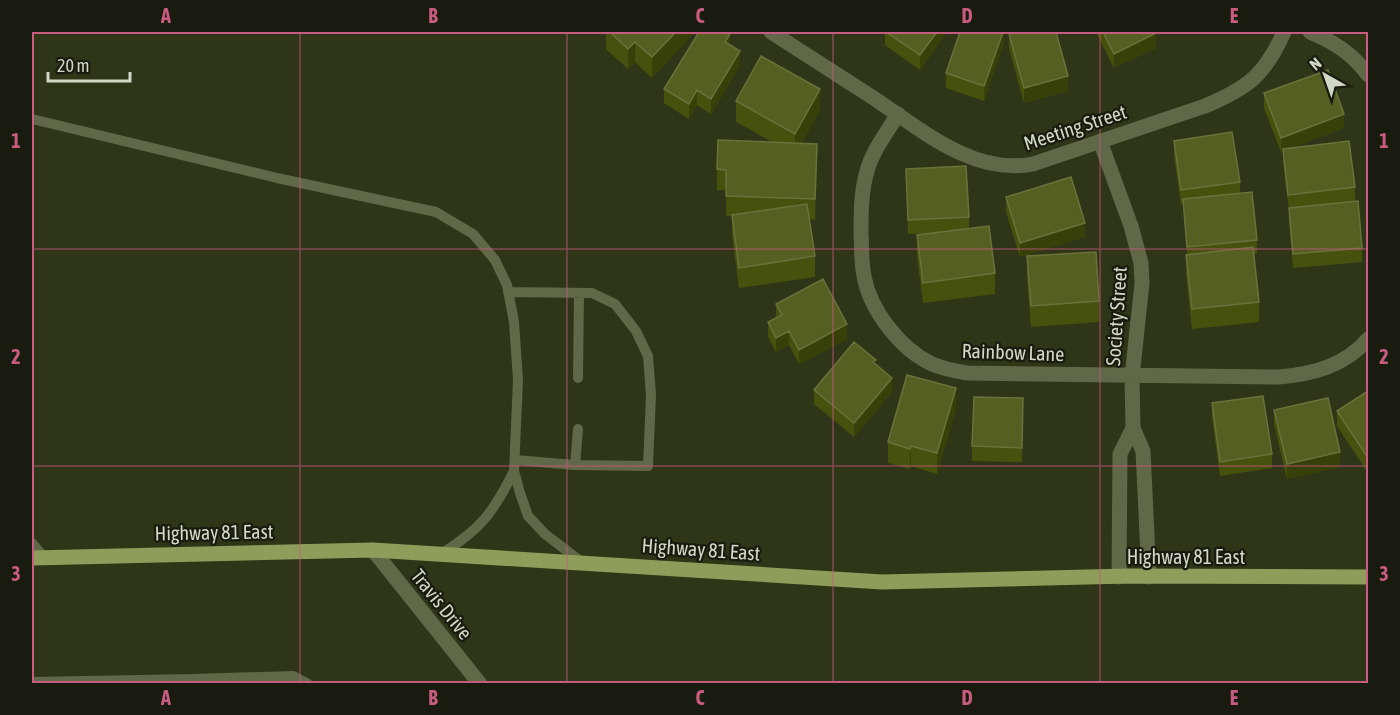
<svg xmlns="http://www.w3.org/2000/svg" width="1400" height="715" font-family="'Asap Condensed',sans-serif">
	<rect width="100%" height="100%" fill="#2f3517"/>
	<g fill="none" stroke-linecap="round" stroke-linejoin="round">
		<path stroke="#606848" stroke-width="10" d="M32,119L277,178L436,212L473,234L495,260L507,285L514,322L518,380L514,471L520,493L528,516L545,534L583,563
			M508,292L592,293L615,304L636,331L648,356L651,395L648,466L575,465L515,460
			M578,378L579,293
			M575,465L578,429
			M32,543L44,557
			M441,554C481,529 493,513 514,471
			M193,679L293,676L308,684
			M32,682L193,679V684"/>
		<path stroke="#606848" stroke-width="15" d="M771,32C805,54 838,75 872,97C919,128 973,176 1033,164L1205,106C1248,88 1265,75 1284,32
			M1310,32C1334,42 1353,54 1368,75
			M898,114C887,132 873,150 867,171C861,192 861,213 861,234C862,248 861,262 864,276C870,310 900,349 932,364C943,369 955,371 967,373L1279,377C1313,374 1345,366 1368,339
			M1100,141L1131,226L1141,263L1142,283L1132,377L1133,428
			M373,550L480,684
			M1119,577L1120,454L1133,428L1143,451L1149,577"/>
		<path stroke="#8e9d59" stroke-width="15" d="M32,558L373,550L882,582L1128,576L1368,577"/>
	</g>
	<path fill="#47510e" d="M606,32H695L652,78L635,62L628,69L606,49Z
		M885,32H947L920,70L885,45Z
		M1004,32V43L984,101L946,88V73Z
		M1096,32H1155L1156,48L1114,68Z
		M1009,34L1068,91L1024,103L1009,48Z
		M730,44L740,65L711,114L697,105L689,119L664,103V89Z
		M1264,93L1344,128L1291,148L1355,187V201L1338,203L1362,248V262L1293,268L1289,222V210L1283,163V151L1281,152L1264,108Z
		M736,101L820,109L801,144L817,165L815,220L809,219L815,256V277L739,288L732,236V216H726V190H717V169L774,143L736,122Z
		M1174,141L1240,182V193L1257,240V254H1254L1259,302V322L1192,329L1186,275L1187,255L1183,204L1181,205L1174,156Z
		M906,169L969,217V228L995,273V294L923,303L917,256V235L931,233L908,234Z
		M1006,197L1085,237L1020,257L1006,212Z
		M1027,256L1099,301V322L1031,327L1027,277Z
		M776,304L847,339L799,364L789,345L776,352L768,337V322L776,318Z
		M876,364L892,392L854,437L814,404V390Z
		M1368,391V473L1337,426V411Z
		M1212,403L1272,454V468L1220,476L1212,418Z
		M956,409L937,474L911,466L910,469L888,463V442Z
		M1274,410L1340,467L1287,479L1274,424Z
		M1023,412L1022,462L972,461V446Z"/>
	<path fill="#374009" d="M676,32H695L652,78V57Z
		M937,32H947L920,70V55Z
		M1003,32H1004V43L984,101V86Z
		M1156,33V48L1114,68V54Z
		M730,34V48L725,42Z
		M635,42V62L628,69V49Z
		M740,51V65L711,114V99Z
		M1068,76V91L1024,103V88Z
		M820,89V109L795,154V134Z
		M697,90V105L689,119V104Z
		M1344,114V128L1281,152V138Z
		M817,144V165L815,220V199Z
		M1085,223V237L1020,257V243Z
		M847,324V339L799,364V350Z
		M789,331V345L776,352V338Z
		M892,378V392L854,437V423Z
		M956,388V409L937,474V453Z
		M911,446V466L910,469V449Z
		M1340,452V467L1287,479V464Z"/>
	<path fill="#565f22" stroke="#69723b" stroke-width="1.5" d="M610,32H676L652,57L635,42L628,49Z
		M699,32H726L730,34L725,42L740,51L711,99L697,90L689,104L664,89Z
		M886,32H937L920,55Z
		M960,32H1003L984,86L946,73Z
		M1018,32H1056L1068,76L1024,88L1009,34Z
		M1103,32H1155L1156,33L1114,54Z
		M761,56L820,89L795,134L736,101Z
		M1328,70L1344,114L1281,138L1264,93Z
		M1232,132L1240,182L1181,190L1174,141Z
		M718,140L817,144L815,199L726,196V170L717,169Z
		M1349,141L1355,187L1288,195L1283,149Z
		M966,166L969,217L908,220L906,169Z
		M1071,177L1085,223L1020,243L1006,197Z
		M1252,192L1257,240L1187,247L1183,199Z
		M1358,201L1362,248L1293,254L1289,208Z
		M807,204L815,256L739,268L732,215Z
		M989,226L995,273L923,283L917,235Z
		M1253,247L1259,302L1192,309L1186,255Z
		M1096,252L1099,301L1031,306L1027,256Z
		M823,279L847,324L799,350L789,331L776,338L768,322L782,315L776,304Z
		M854,342L876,360L873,362L892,378L854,423L814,390Z
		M907,375L956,388L937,453L911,446L910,449L888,442Z
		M1368,391V458L1337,411Z
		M1263,396L1272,454L1220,462L1212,403Z
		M974,397L1023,398L1022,448L972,446Z
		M1328,398L1340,452L1287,464L1274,410Z"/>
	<path fill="none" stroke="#c85b80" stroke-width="1.5" stroke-opacity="0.55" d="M300,32V684M567,32V684M833,32V684M1100,32V684M32,249H1368M32,466H1368"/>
	<g text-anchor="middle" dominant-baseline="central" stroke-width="4.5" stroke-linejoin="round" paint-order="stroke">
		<g font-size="20" fill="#d3d7c6" stroke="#181b0e">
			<text transform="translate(1075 127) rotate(-18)">Meeting Street</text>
			<text transform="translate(1116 316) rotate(-86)">Society Street</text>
			<text transform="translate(1013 352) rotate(2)">Rainbow Lane</text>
			<text transform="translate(214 532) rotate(-1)">Highway 81 East</text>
			<text transform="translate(701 549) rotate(4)">Highway 81 East</text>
			<text x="1186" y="556">Highway 81 East</text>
			<text transform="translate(442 604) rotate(51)">Travis Drive</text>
		</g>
	</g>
	<rect width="1400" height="715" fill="none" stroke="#181b0e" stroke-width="66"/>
	<g transform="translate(1325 75) rotate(320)" stroke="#181b0e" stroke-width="4.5" paint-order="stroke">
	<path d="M0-4.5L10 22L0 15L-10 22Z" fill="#d3d7c6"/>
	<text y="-9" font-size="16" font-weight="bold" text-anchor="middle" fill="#d3d7c6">N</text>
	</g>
	<path d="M48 72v9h82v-9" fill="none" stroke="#d3d7c6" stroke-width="3"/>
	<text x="57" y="72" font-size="18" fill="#d3d7c6" stroke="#181b0e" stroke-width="4.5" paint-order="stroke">20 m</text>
	<rect x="33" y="33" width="1334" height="649" fill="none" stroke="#c85b80" stroke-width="2"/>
	<g font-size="20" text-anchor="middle" font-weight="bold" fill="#c85b80">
		<text x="166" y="23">A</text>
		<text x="433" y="23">B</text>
		<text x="700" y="23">C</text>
		<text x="967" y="23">D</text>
		<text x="1234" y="23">E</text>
		<text x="16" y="148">1</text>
		<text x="1384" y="148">1</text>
		<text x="16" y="364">2</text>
		<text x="1384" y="364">2</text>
		<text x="16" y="581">3</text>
		<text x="1384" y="581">3</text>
		<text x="166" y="705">A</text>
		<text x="433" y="705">B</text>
		<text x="700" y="705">C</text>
		<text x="967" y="705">D</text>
		<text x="1234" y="705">E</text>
	</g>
</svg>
